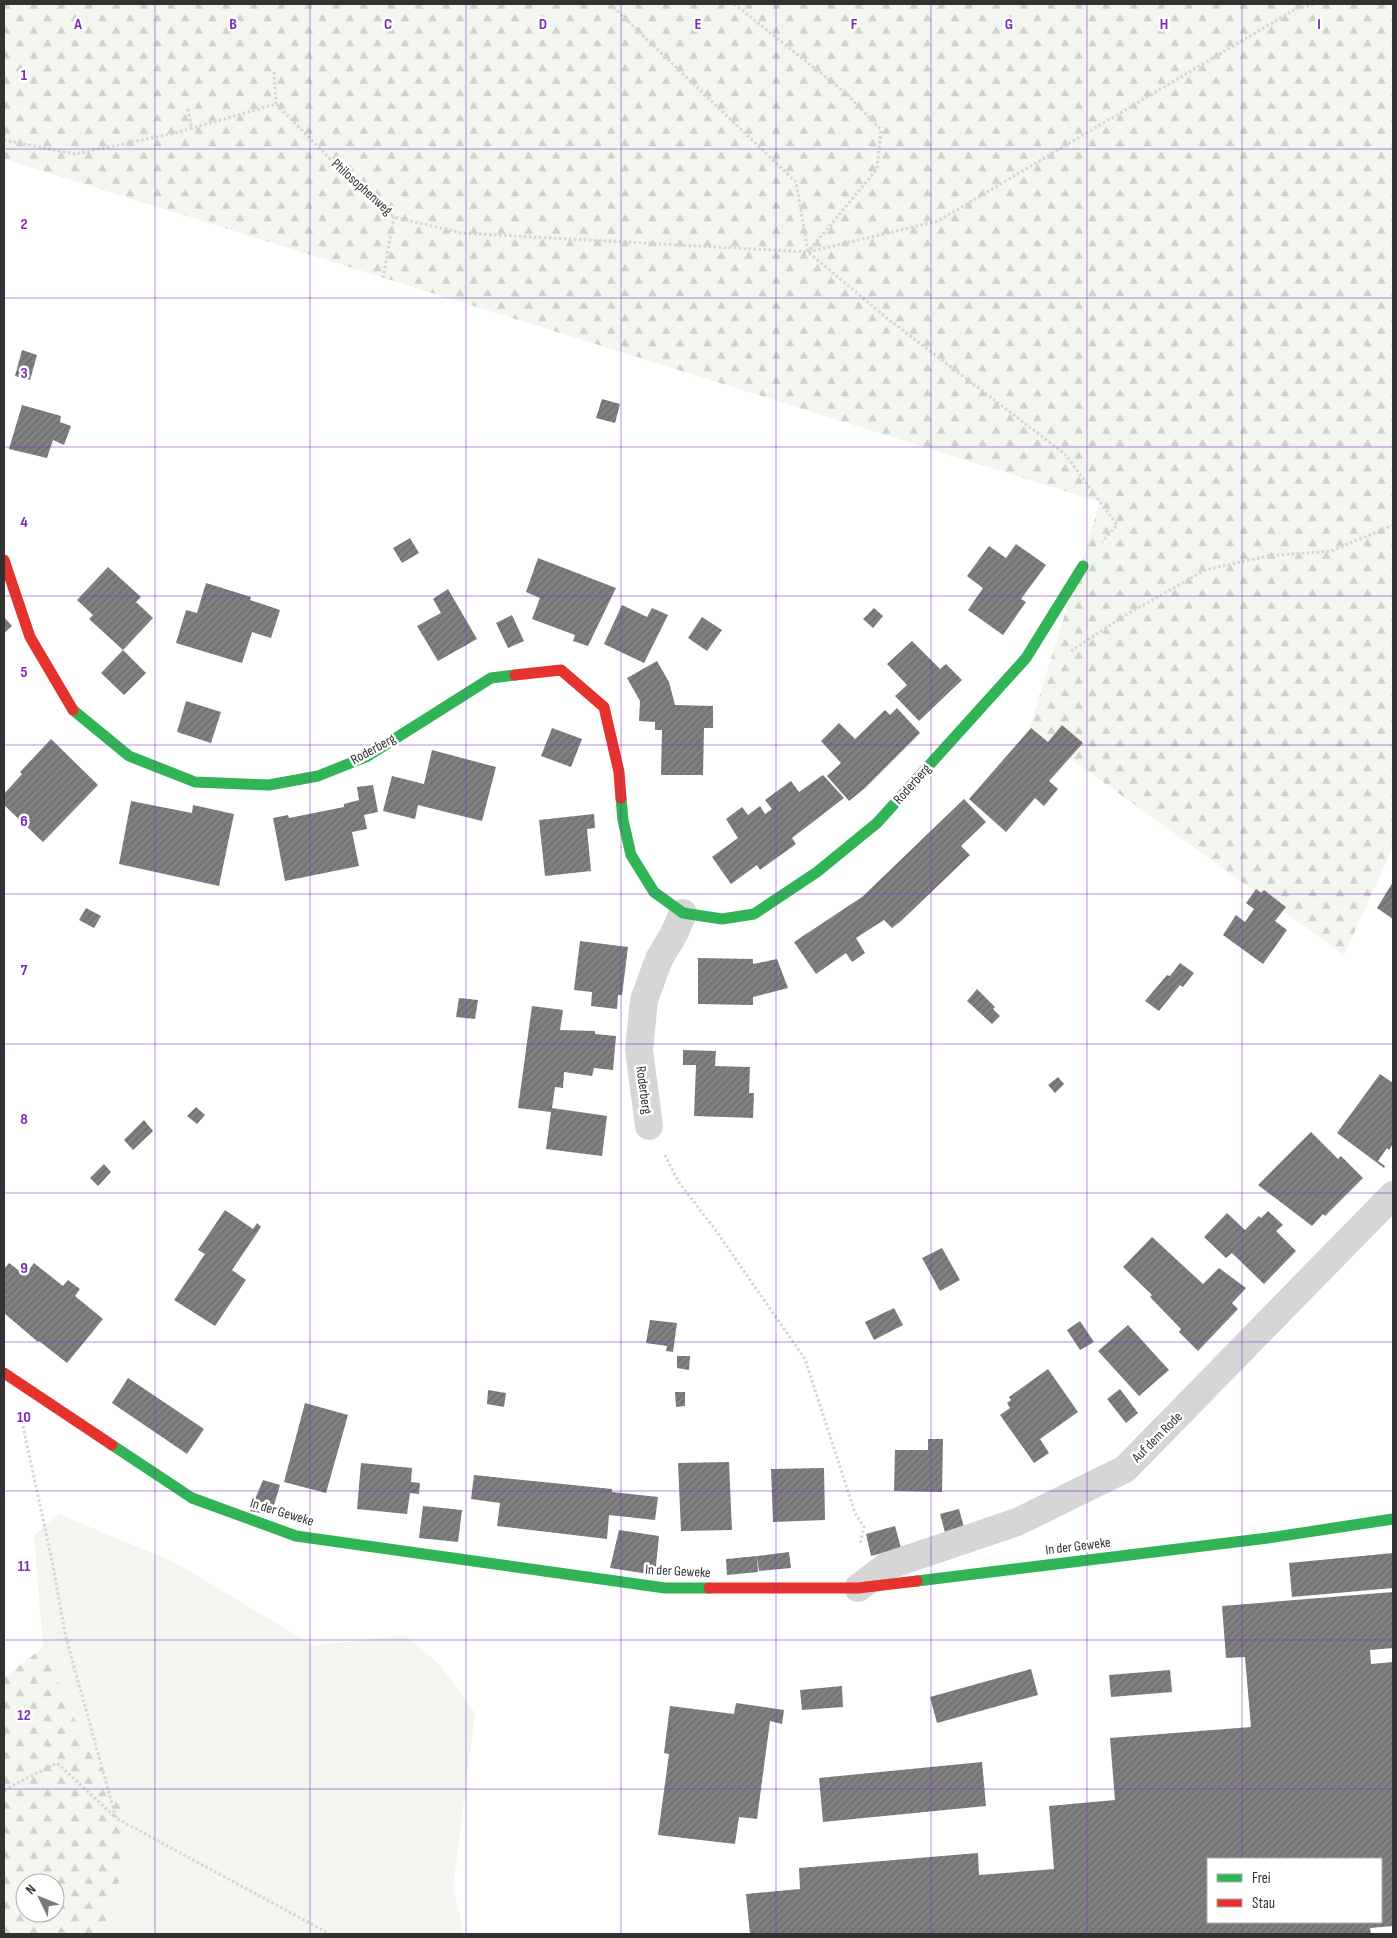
<svg xmlns="http://www.w3.org/2000/svg" width="1397" height="1938" font-family="'Sofia Sans Condensed',sans-serif">
	<defs>
		<pattern id="forest-firs" width="22" height="20" patternUnits="userSpaceOnUse" patternTransform="scale(1.25)"><rect width="22" height="20" fill="#f2f6ee"/><path d="M5 1l3.5 6h-7zM16 11l3.5 6h-7z" fill="#d0d3cd"/></pattern>
		<pattern id="building-hatch" width="6" height="6" patternUnits="userSpaceOnUse" patternTransform="scale(1.25)"><rect width="6" height="6" fill="#808080"/><path d="M-1 1l2-2M0 6l6-6M5 7l2-2" fill="none" stroke="#696969"/></pattern>
	</defs>
	<rect width="100%" height="100%" fill="#fff"/>
	<path fill="#f2f6ee" d="M59,1514L178,1564L314,1646L405,1635L439,1664L475,1713L453,1888L464,1934H106L120,1876L128,1808L83,1738L43,1647L34,1535Z"/>
	<path fill="url(#forest-firs)" fill-rule="evenodd" d="M4,4H1393V847L1344,955L1029,729L1100,502L4,159Z
		M43,1647L83,1738L128,1808L120,1876L106,1934H4V1678ZM25,1883H55V1913H25Z"/>
	<path fill="url(#building-hatch)" fill-rule="evenodd" d="M22,350L37,355L30,380L15,376Z
		M602,399L620,404L615,423L596,418Z
		M22,405L61,416L60,422L71,426L64,445L53,440L47,458L9,449Z
		M410,538L419,553L402,563L393,548Z
		M1016,544L1046,565L1021,599L1026,602L1003,635L968,610L983,588L967,576L989,546L1006,558Z
		M538,558L616,588L588,646L573,641L575,635L532,619L540,598L526,592Z
		M108,567L141,597L136,602L153,618L123,650L89,619L93,615L77,600Z
		M206,583L251,597L250,600L280,610L271,638L252,632L242,663L176,643L186,610L197,613Z
		M448,589L477,639L438,661L417,626L441,613L433,599Z
		M622,605L647,617L652,608L668,615L644,663L604,644Z
		M874,608L883,616L873,628L863,619Z
		M512,615L524,641L508,648L496,623Z
		M4,617L12,626L4,633Z
		M702,617L722,630L707,651L688,638Z
		M912,641L940,669L946,664L962,680L919,721L895,696L907,685L887,664Z
		M123,650L146,673L124,695L101,673Z
		M657,661L669,682L675,705L713,706V728H704L703,775H661L662,730H655V722L639,721L640,701L627,678Z
		M186,701L221,712L211,743L177,732Z
		M897,708L920,733L865,788L849,801L827,776L841,763L821,741L839,723L855,739L885,710L890,715Z
		M1062,725L1083,743L1049,781L1058,789L1044,806L1035,798L1006,832L969,799L1031,728L1048,742Z
		M552,728L582,739L571,767L541,756Z
		M51,739L98,785L43,842L4,805V794L22,774L20,772Z
		M432,750L496,767L482,821L418,805L415,819L383,811L392,776L424,784Z
		M823,775L844,798L792,838L796,844L760,870L757,865L731,884L712,857L738,838L726,819L742,807L748,815L760,806L765,814L772,809L765,800L791,781L799,792Z
		M373,785L378,812L364,815L367,829L352,832L359,866L285,881L273,818L288,815L289,818L344,807V804L359,800L357,787Z
		M964,799L986,822L961,846L970,855L901,921L892,928L884,920L856,938L865,953L852,962L846,953L816,974L794,942L862,897Z
		M131,801L192,813L193,805L234,814L219,886L119,864Z
		M594,814L595,828L587,829L591,871L545,876L539,820Z
		M1393,882V919L1377,908Z
		M1256,889L1261,893L1264,890L1286,907L1275,921L1287,930L1263,964L1223,935L1236,915L1245,922L1254,909L1246,903Z
		M86,908L101,916L94,928L79,920Z
		M580,941L628,947L622,995H618L617,1009L591,1006L592,992L574,990Z
		M698,958L753,959V964L777,959L788,988L753,997V1005L698,1004Z
		M1180,963L1194,973L1183,987L1180,985L1159,1011L1145,1001L1167,975L1170,976Z
		M977,989L995,1007L993,1009L1000,1016L992,1024L967,1001Z
		M459,998L478,1000L475,1019L456,1017Z
		M532,1006L563,1010L560,1030L595,1031V1034L616,1036L613,1070L594,1068L592,1076L564,1072L563,1088L555,1087L552,1108L607,1116L602,1156L546,1149L551,1112L518,1108Z
		M683,1050L716,1051L715,1066L750,1067L749,1093H754L753,1118L694,1116L696,1065H683Z
		M1380,1074L1393,1083V1144L1389,1150L1387,1148L1378,1161L1385,1166L1384,1168L1337,1133Z
		M1058,1077L1064,1084L1055,1093L1048,1085Z
		M196,1107L205,1115L197,1124L187,1116Z
		M144,1120L153,1131L133,1150L124,1140Z
		M1311,1132L1338,1159L1341,1156L1363,1178L1325,1216L1323,1214L1312,1226L1258,1185Z
		M104,1164L111,1172L98,1186L90,1178Z
		M225,1210L253,1229L257,1223L261,1227L232,1270L246,1280L215,1326L174,1300L205,1254L198,1250Z
		M1268,1211L1283,1225L1276,1231L1296,1251L1264,1284L1232,1253L1226,1258L1204,1237L1227,1213L1245,1230L1259,1216L1261,1218Z
		M1152,1237L1203,1284L1219,1268L1246,1288L1232,1303L1238,1309L1198,1351L1179,1332L1181,1329L1150,1297L1152,1295L1123,1267Z
		M942,1248L960,1280L940,1291L922,1258Z
		M9,1263L25,1275L34,1263L63,1286L68,1280L80,1289L75,1296L103,1319L67,1363L39,1341L38,1342L4,1313V1269Z
		M894,1308L903,1325L874,1340L865,1322Z
		M650,1320L677,1323L673,1352L666,1351L667,1346L646,1343Z
		M1080,1321L1094,1342L1080,1350L1067,1330Z
		M1128,1325L1169,1370L1139,1396L1098,1351Z
		M677,1356H690L689,1370L677,1368Z
		M1048,1369L1078,1412L1040,1439L1049,1453L1034,1463L1000,1415L1010,1408L1007,1403L1011,1400L1009,1397Z
		M128,1378L204,1429L187,1454L112,1403Z
		M1120,1389L1138,1413L1126,1423L1107,1399Z
		M488,1390L506,1393L504,1407L487,1404Z
		M675,1392H685V1406L676,1407Z
		M305,1403L348,1415L326,1493L284,1482Z
		M928,1439H943L942,1492L894,1491L895,1450H928Z
		M729,1462L732,1530L681,1531L678,1463Z
		M361,1463L412,1468L411,1482L420,1483L419,1494L410,1493L407,1514L357,1509Z
		M824,1468L825,1520L773,1522L771,1469Z
		M474,1475L612,1489V1492L658,1497L655,1520L609,1515L607,1539L497,1526L500,1503L471,1499Z
		M263,1480L280,1485L271,1515L250,1511Z
		M423,1506L462,1510L458,1542L419,1538Z
		M959,1509L965,1531L946,1536L940,1514Z
		M895,1526L901,1548L871,1556L866,1534Z
		M619,1530L659,1536L655,1575L610,1568Z
		M789,1552L791,1568L759,1571L757,1556Z
		M1393,1553V1588L1292,1597L1289,1563Z
		M757,1556L758,1572L727,1575L726,1559Z
		M1393,1592V1648L1370,1650L1371,1664L1393,1662V1926L1370,1928L1371,1934H750L746,1894L800,1889L799,1868L978,1853L979,1875L1054,1869L1049,1806L1115,1800L1110,1738L1251,1727L1245,1657L1226,1658L1222,1606ZM1208,1859H1381V1922H1208Z
		M1031,1669L1038,1695L937,1723L930,1697Z
		M1170,1670L1172,1692L1111,1697L1109,1675Z
		M842,1686L843,1707L802,1710L800,1690Z
		M736,1703L784,1710L782,1724L770,1721L757,1819L739,1817L735,1844L658,1835L669,1754L664,1753L670,1706L734,1714Z
		M982,1762L986,1806L823,1822L819,1778Z"/>
	<g fill="none" stroke-linecap="round" stroke-linejoin="round">
		<path stroke="#d6d6d6" stroke-width="3" stroke-dasharray="2.5 2.5" stroke-linecap="butt" d="M610,4L796,182L808,252L888,319L1065,454L1117,525L1102,542
			M734,4L847,94L881,130L877,169L808,252
			M274,72L276,104
			M188,109L192,129
			M4,140L75,154L175,133L276,104L344,173L394,217L461,233L808,252L938,221L1294,10L1314,4
			M383,278L394,217
			M1071,651L1124,616L1205,570L1268,556L1331,551L1393,525
			M665,1155L678,1181L714,1228L805,1359L855,1513L864,1527L860,1544
			M23,1426L52,1561L66,1638L116,1818L330,1934
			M4,1790L57,1763L115,1817"/>
		<path stroke="#d6d6d6" stroke-width="28" d="M649,1126L639,1050L644,1000L659,959L675,932L683,913
			M858,1588L887,1566L1017,1522L1125,1469L1393,1195"/>
		<path stroke="#30b455" stroke-width="11" d="M73,710L129,756L195,782L269,785L318,776L366,757L491,678L515,675
			M621,798L623,820L631,855L654,892L683,913L722,919L754,914L817,872L877,823L1026,658L1083,566
			M112,1445L192,1498L296,1536L665,1588H709
			M917,1581L1268,1538L1393,1519"/>
		<path stroke="#e5322d" stroke-width="11" d="M4,560L30,637L73,710
			M515,675L561,670L604,707L619,772L621,798
			M4,1373L112,1445
			M709,1588H858L917,1581"/>
	</g>
	<path fill="none" stroke="#7b2cbf" stroke-width="1" stroke-opacity="0.55" d="M155,4V1934M310,4V1934M466,4V1934M621,4V1934M776,4V1934M931,4V1934M1087,4V1934M1242,4V1859M4,149H1393M4,298H1393M4,447H1393M4,596H1393M4,745H1393M4,894H1393M4,1044H1393M4,1193H1393M4,1342H1393M4,1491H1393M4,1640H1393M4,1789H1393M1242,1922V1934"/>
	<g text-anchor="middle" dominant-baseline="central" stroke-width="5" stroke-linejoin="round" paint-order="stroke">
		<g font-size="14" fill="#323232" stroke="#fff">
			<text transform="translate(362 187) rotate(42)">Philosophenweg</text>
			<text transform="translate(373 749) rotate(-29)">Roderberg</text>
			<text transform="translate(912 784) rotate(-48)">Roderberg</text>
			<text transform="translate(644 1090) rotate(82)">Roderberg</text>
			<text transform="translate(1157 1437) rotate(-45)">Auf dem Rode</text>
			<text transform="translate(282 1512) rotate(17)">In der Geweke</text>
			<text transform="translate(1078 1546) rotate(-7)">In der Geweke</text>
			<text transform="translate(678 1571) rotate(3)">In der Geweke</text>
		</g>
	</g>
	<g font-size="16" text-anchor="middle" font-weight="bold" fill="#7b2cbf" stroke="#fff" stroke-width="5" stroke-linejoin="round" paint-order="stroke">
		<text x="78" y="29">A</text>
		<text x="233" y="29">B</text>
		<text x="388" y="29">C</text>
		<text x="543" y="29">D</text>
		<text x="698" y="29">E</text>
		<text x="854" y="29">F</text>
		<text x="1009" y="29">G</text>
		<text x="1164" y="29">H</text>
		<text x="1319" y="29">I</text>
		<text x="24" y="80">1</text>
		<text x="24" y="229">2</text>
		<text x="24" y="378">3</text>
		<text x="24" y="527">4</text>
		<text x="24" y="677">5</text>
		<text x="24" y="826">6</text>
		<text x="24" y="975">7</text>
		<text x="24" y="1124">8</text>
		<text x="24" y="1273">9</text>
		<text x="24" y="1422">10</text>
		<text x="24" y="1571">11</text>
		<text x="24" y="1720">12</text>
	</g>
	<rect width="1397" height="1938" fill="none" stroke="#323232" stroke-width="10"/>
	<rect x="1207" y="1858" width="175" height="65" fill="#ffffff" stroke="#adadad"/>
	<rect x="1217" y="1874" width="25" height="8" fill="#30b455" stroke="#adadad"/>
	<text x="1252" y="1883" font-size="15" fill="#323232">Frei</text>
	<rect x="1217" y="1899" width="25" height="8" fill="#e5322d" stroke="#adadad"/>
	<text x="1252" y="1908" font-size="15" fill="#323232">Stau</text>
	<g transform="translate(40 1898) rotate(313)"><circle r="24" fill="#ffffff" stroke="#adadad"/>
	<path d="M0-4L9 19L0 12L-9 19Z" fill="#7a7a7a"/>
	<text y="-8" font-size="14" font-weight="bold" text-anchor="middle" fill="#323232">N</text>
	</g>
</svg>
